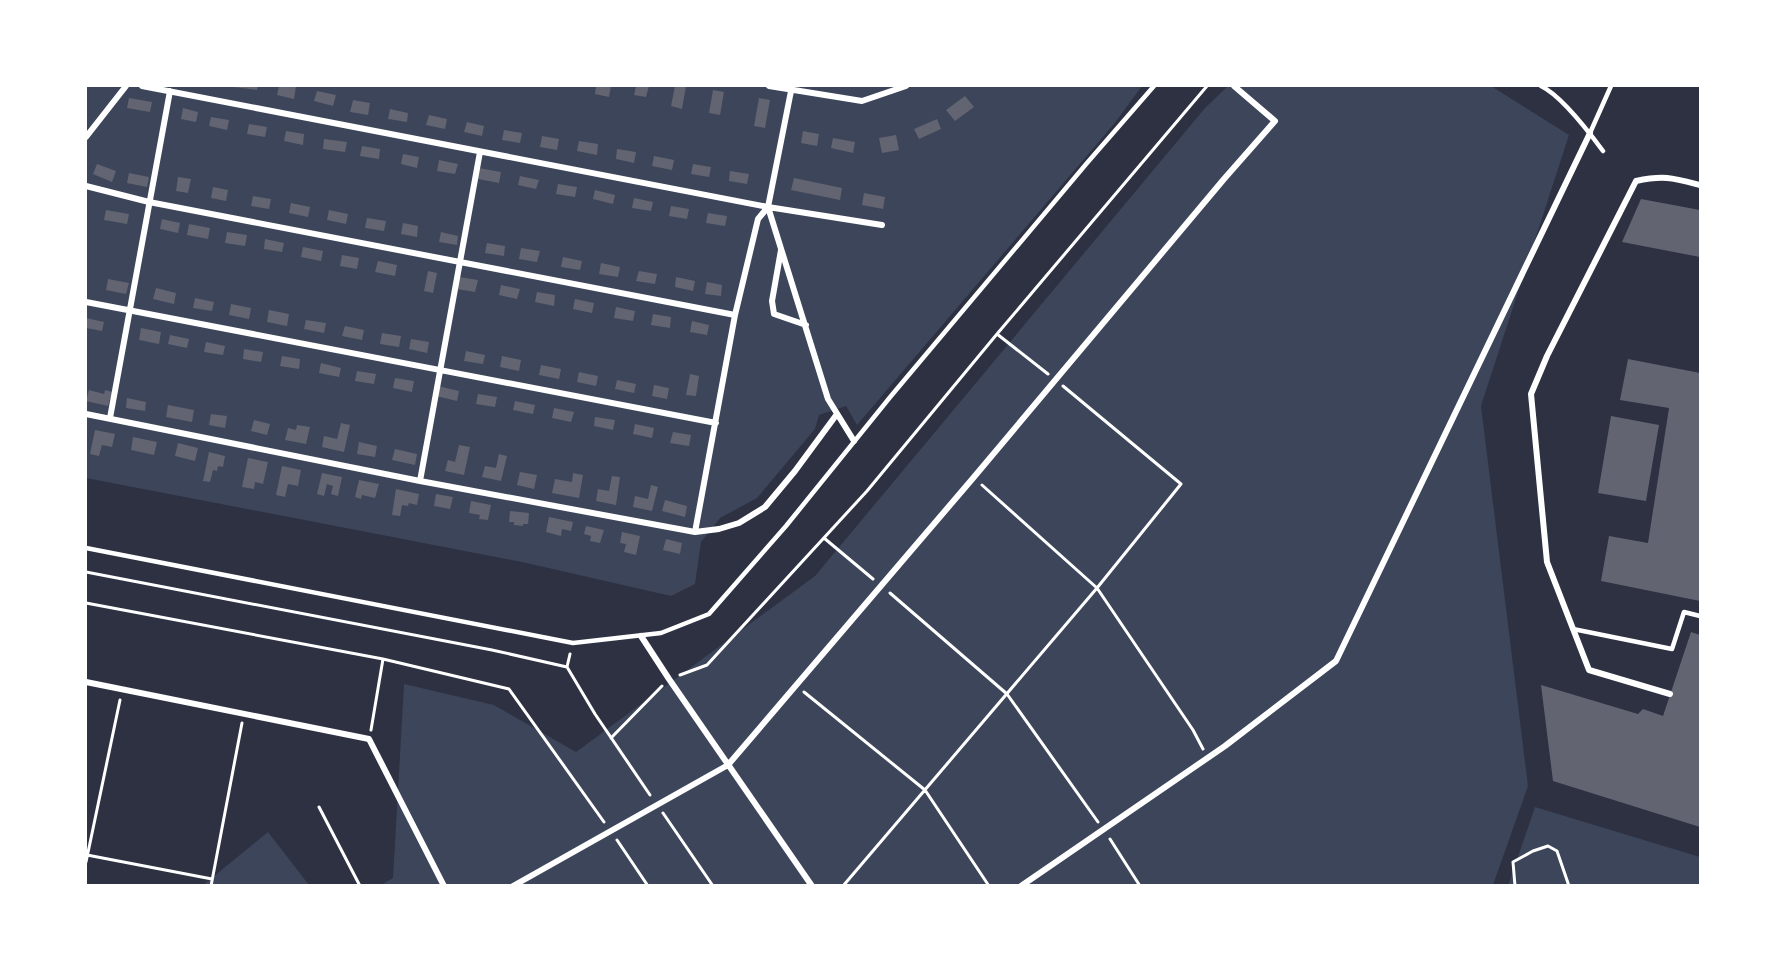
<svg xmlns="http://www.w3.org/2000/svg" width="1786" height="971" font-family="'DejaVu Sans',sans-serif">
	<rect width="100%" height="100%" fill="#2d3142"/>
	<path fill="#3c4559" d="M86,86H1142L1114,124L857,425L846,406L819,415L815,429L757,498L720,518L701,542L695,584L671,596L522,562L86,478Z
		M1228,86H1491L1569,135L1481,406L1528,786L1493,885L379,886L393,878L404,684L494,705L576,752L815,576L1205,108Z
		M1535,807L1700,857V885L1508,886Z
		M268,832L309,885L202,886Z"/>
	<path fill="#626471" d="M234,86H258L257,90L234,87Z
		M279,86H296L294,99L277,95Z
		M596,86H611L609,97L595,94Z
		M636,86H649L646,97L634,95Z
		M675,86H686L682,109L671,106Z
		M713,90L724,92L720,115L709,113Z
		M317,91L336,95L333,106L314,101Z
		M965,96L974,107L955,121L946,110Z
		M129,98L152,102L150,112L127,108Z
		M759,98L770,100L765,128L754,126Z
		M353,100L370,103L368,115L350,112Z
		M183,108L198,112L196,122L181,119Z
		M390,109L408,113L407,122L388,119Z
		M429,115L447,119L445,129L426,125Z
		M211,117L229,120L227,130L209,126Z
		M937,119L941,129L919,139L914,129Z
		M467,122L484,126L482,136L464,132Z
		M249,124L267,127L265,137L247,134Z
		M504,130L522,133L520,143L502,140Z
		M286,131L304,134L303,145L284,141Z
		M803,131L819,134L817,146L801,143Z
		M896,135L899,150L882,153L879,138Z
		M542,136L559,139L557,150L540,147Z
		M833,138L855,142L853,153L831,148Z
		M324,139L347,142L345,152L323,149Z
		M579,141L598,144L597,155L577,151Z
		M362,146L380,149L379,159L360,156Z
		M617,149L636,152L634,163L616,159Z
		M403,154L419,157L417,168L401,164Z
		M654,156L674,160L672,170L652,166Z
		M439,160L458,164L455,174L437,171Z
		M97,164L116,171L112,182L93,174Z
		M693,164L711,167L709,177L691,174Z
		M479,168L501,172L499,183L478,179Z
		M730,171L749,174L747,184L729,181Z
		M129,173L149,177L147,187L127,183Z
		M520,176L539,180L536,189L518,185Z
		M178,177L191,179L188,193L176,191Z
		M794,178L842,188L840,200L791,190Z
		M558,184L577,187L575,197L556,194Z
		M213,187L228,190L226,201L211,198Z
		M595,190L615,195L613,204L593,199Z
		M864,193L885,197L883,209L862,205Z
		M253,196L271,199L269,209L251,206Z
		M634,198L653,202L651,211L632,208Z
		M1641,199L1700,210V257L1622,242Z
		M291,203L310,207L308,217L289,213Z
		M671,206L689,209L687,219L669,216Z
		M106,210L129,214L127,224L104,220Z
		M329,210L348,214L346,224L327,220Z
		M708,213L727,216L725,226L706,223Z
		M367,218L386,221L384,231L365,228Z
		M162,219L180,223L178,233L160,229Z
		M403,223L418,226L417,237L401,234Z
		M189,224L210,228L208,239L187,235Z
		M227,232L247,235L245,246L225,243Z
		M441,232L458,236L457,245L439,242Z
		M265,239L284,243L282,252L264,249Z
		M487,243L505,246L504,256L485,253Z
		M303,247L323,251L321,261L301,257Z
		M521,248L540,251L537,262L519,259Z
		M342,255L359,258L357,269L340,266Z
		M563,257L582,261L580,270L561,267Z
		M378,261L397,265L395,276L375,272Z
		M601,263L620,267L618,277L599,274Z
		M428,271L437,273L433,293L424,291Z
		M639,271L657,274L655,284L636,281Z
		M459,277L478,280L475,292L457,289Z
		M676,277L695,281L693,291L675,287Z
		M108,279L129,283L126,294L106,290Z
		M707,282L722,285L721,296L705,294Z
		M501,285L520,289L517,299L499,295Z
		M156,288L176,293L174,304L153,299Z
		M537,292L555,295L554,306L535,302Z
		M195,298L214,302L212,311L193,308Z
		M575,299L594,303L592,313L573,309Z
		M231,304L251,308L249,319L229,315Z
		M616,307L635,311L633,321L614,318Z
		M269,310L289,314L287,326L267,322Z
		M653,314L671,317L670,328L651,325Z
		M86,318L104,322L102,331L86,328Z
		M306,320L326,323L324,333L304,329Z
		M692,321L709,325L707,335L690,332Z
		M345,326L364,330L362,340L342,336Z
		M141,328L161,332L159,344L139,340Z
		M382,333L401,336L399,347L380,344Z
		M170,335L189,339L187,348L168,344Z
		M411,339L429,342L427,353L409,349Z
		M206,342L225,346L223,355L204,352Z
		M244,349L263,352L261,362L243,359Z
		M466,351L485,355L483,364L464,361Z
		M282,356L300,359L299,369L280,366Z
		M502,356L521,360L519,371L500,367Z
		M1628,359L1700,373V601L1601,581L1609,536L1648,543L1669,408L1620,400Z
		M321,363L341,368L339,377L319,373Z
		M541,365L561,369L559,379L539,375Z
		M357,371L376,374L374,384L355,381Z
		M579,372L598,376L596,386L577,382Z
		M690,374L699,376L696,396L686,395Z
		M395,378L414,381L412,392L393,388Z
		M617,380L636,384L634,393L615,389Z
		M654,385L669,388L667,399L652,396Z
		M438,386L459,391L457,401L436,396Z
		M89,390L104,394L105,390L112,392L108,406L86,401Z
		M478,394L497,397L495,407L476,404Z
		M127,398L146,402L145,411L126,408Z
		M515,401L535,405L533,414L513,410Z
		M168,405L194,410L192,422L166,417Z
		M554,408L574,412L571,422L552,418Z
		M211,414L227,416L225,428L209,425Z
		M1611,416L1659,425L1646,501L1598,493Z
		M595,417L615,420L613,430L594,426Z
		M254,420L270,424L267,435L251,431Z
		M341,423L350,425L344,452L322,447L324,436L337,439Z
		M635,424L654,428L652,438L633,434Z
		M297,425L310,427L306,444L285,440L288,428L296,430Z
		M95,430L115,434L112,447L102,445L99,456L90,454Z
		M673,432L691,435L689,446L670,443Z
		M133,437L157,442L154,455L131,450Z
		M359,442L377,446L375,457L357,454Z
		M178,443L198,448L195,461L175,456Z
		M459,445L470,447L464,475L445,471L448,460L455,462Z
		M395,449L417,454L415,465L392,460Z
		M209,452L225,456L223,467L218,466L217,471L213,470L210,482L203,481Z
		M499,454L507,456L501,481L482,477L485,466L496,468Z
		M248,458L268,462L263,484L255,482L254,489L242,487Z
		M282,466L301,470L298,486L288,484L285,497L276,495Z
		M520,472L537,475L534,489L517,485Z
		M322,473L342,477L338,496L331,494L333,486L327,484L324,496L317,494Z
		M573,473L583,475L579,498L552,493L555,479L572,482Z
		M612,476L620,477L616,505L596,501L598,489L609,491Z
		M359,480L379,484L375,498L362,495L361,499L355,497Z
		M651,485L658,487L652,511L633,507L635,496L648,499Z
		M396,489L419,494L417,505L409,503L408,506L402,505L400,516L392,515Z
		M436,494L453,497L450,509L434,506Z
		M665,500L687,506L685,517L662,511Z
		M471,501L491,505L488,520L479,519L480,515L469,513Z
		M510,511L529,513L528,524H523V526L514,525V522H509Z
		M549,517L573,522L571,531L562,529L561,536L546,532Z
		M586,526L604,530L600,543L590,541L591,536L584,534Z
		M622,532L640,536L636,555L624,552L626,544L620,543Z
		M666,539L682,543L680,554L663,550Z
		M1691,632L1700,635V827L1553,781L1541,685L1638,714L1643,709L1663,716Z"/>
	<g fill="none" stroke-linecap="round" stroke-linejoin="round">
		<path stroke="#fff" stroke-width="3" d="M997,334L1048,374
			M982,485L1097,588L1193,730L1203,749
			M824,538L873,579
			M86,572L492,650L567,667L595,714L650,795
			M890,593L1007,694L1098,822
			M86,603L383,659
			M567,667L570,654
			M680,675L707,665L867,491L997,334L1207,86
			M804,692L925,790L989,886
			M371,730L383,659L509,689L604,822
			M611,738L662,686
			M319,807L360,886
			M663,813L713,886
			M1110,839L1140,886
			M617,840L648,886
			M87,855L212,879
			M86,862L120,700
			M211,886L242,723
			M843,886L1097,588L1181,484L1063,386
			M1515,886L1513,862L1533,851L1548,846L1557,851L1569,886
			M1700,886V885"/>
		<path stroke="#fff" stroke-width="4.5" d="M1541,86C1562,96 1589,132 1603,151
			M1590,133L1611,86
			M86,548L573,643L661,633L709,614L786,526L891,396L1087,163L1154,86
			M1573,629L1672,649L1684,612L1700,616"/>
		<path stroke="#fff" stroke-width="6" d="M142,86L768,207L828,399L854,441
			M769,86L862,101L906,86
			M86,137L126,86
			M86,186L149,202L735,315
			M768,207L882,225
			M781,250L772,301L774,314L806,325
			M86,302L716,423
			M86,414L420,481L695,532L735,315L758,219L768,207L792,86
			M110,418L170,91
			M420,481L480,152
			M695,532L719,529L739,523L765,507L795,471L837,414
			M641,636L669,679L812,886
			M86,682L369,739L444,886
			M1670,694L1589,670L1547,562L1531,394L1547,356L1636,181C1664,175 1673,178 1700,185
			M513,886L728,765L974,477L1224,179L1275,121L1234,86
			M1021,886L1225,746L1336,661L1590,133"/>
	</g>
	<rect width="1786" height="971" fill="none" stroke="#ffffff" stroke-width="174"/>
</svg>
